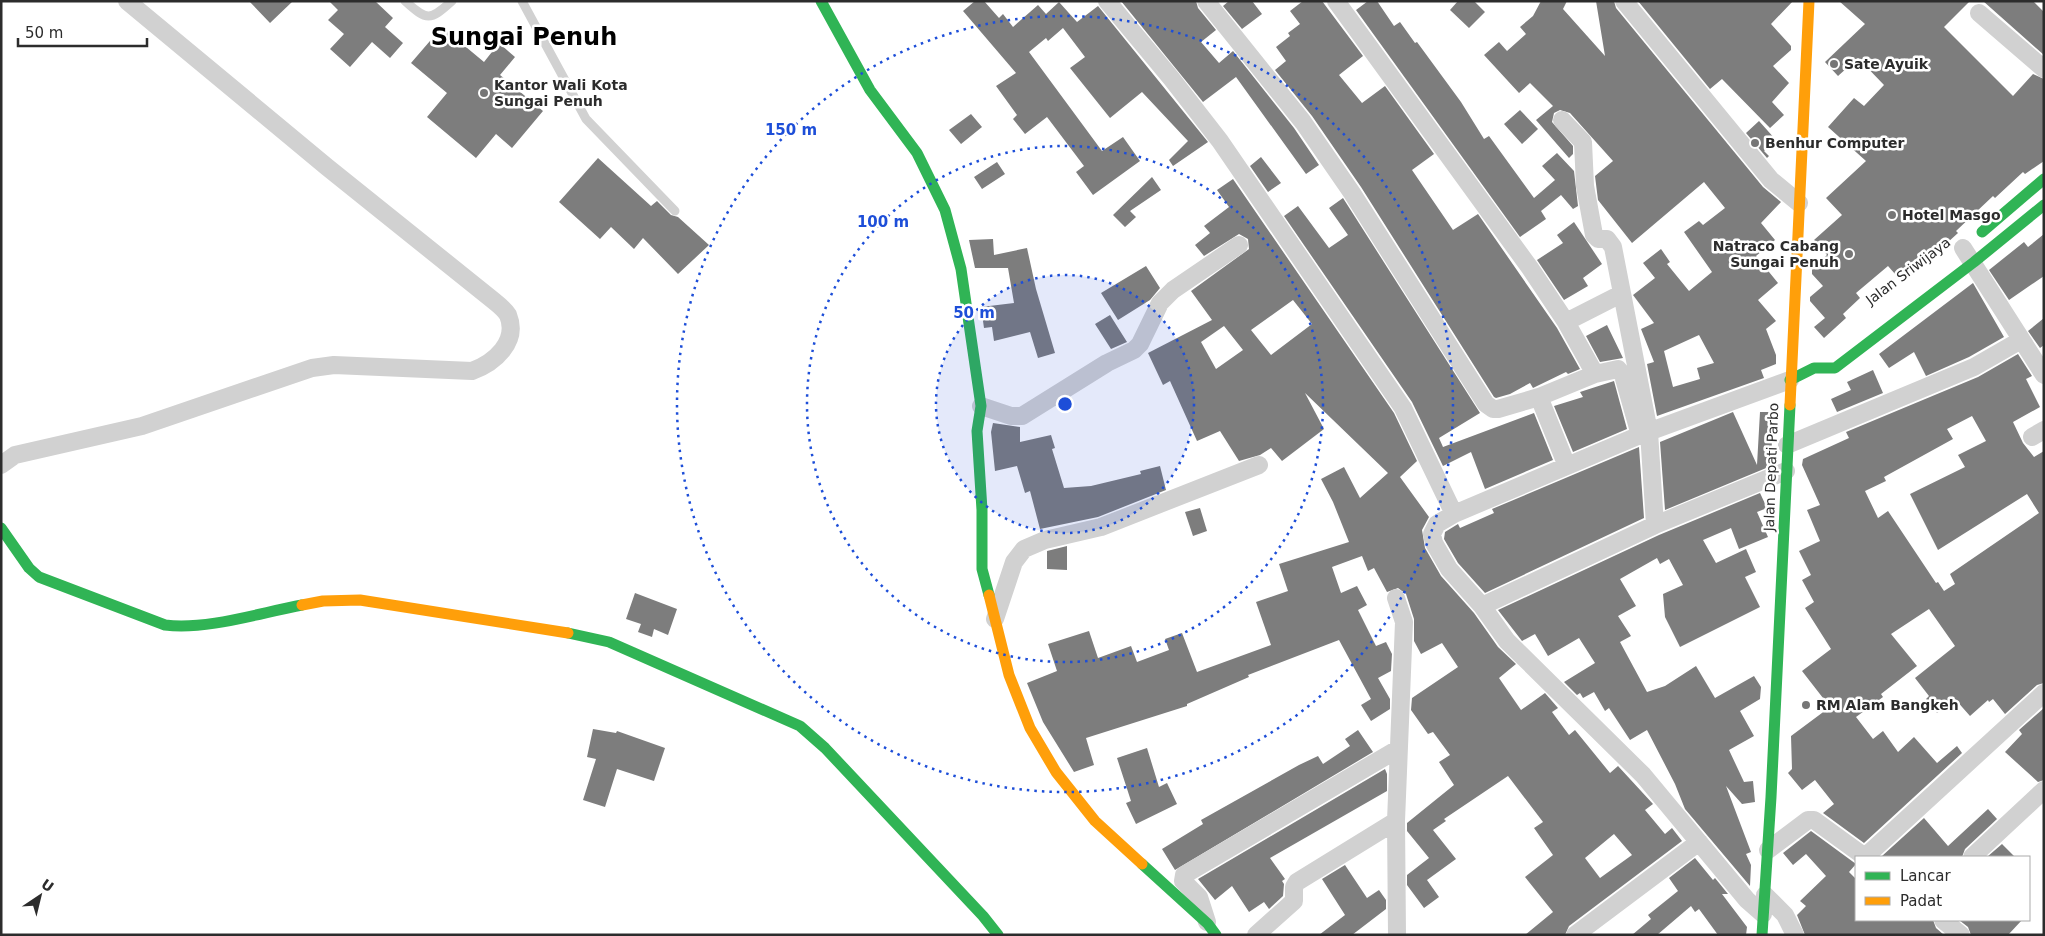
<svg xmlns="http://www.w3.org/2000/svg" width="2045" height="936" font-family="'DejaVu Sans',sans-serif">
	<rect width="100%" height="100%" fill="#fff"/>
	<path fill="#7d7d7d" fill-rule="evenodd" d="M249,1H293L270,23Z
		M329,1H375L393,18L385,27L403,43L390,58L372,42L350,67L330,49L344,34L328,20L338,10Z
		M975,1H984L999,18L1003,14L1013,27L1038,5L1046,14L1059,2L1077,22L1098,6L1208,142L1173,166L1169,160L1188,141L1142,92L1110,118L1070,68L1085,57L1063,28L1048,41L1046,38L1029,52L1102,151L1123,137L1140,161L1093,195L1076,172L1084,166L1047,117L1025,134L1013,119L1017,115L996,86L1016,73L963,11Z
		M1121,1H1196L1198,8L1216,30L1201,42L1219,63L1233,51L1294,128L1319,165L1306,174L1236,77L1203,102Z
		M1229,1H1252L1262,14L1242,29L1223,6Z
		M1303,1H1322L1363,56L1339,75L1362,103L1385,86L1434,154L1412,170L1453,230L1478,214L1557,328L1580,369L1568,374L1566,372L1535,387L1533,388L1530,383L1510,394L1496,398L1494,397L1361,187L1312,116L1275,70L1286,61L1276,47L1290,36L1288,33L1300,24L1290,11Z
		M1368,1H1377L1394,26L1400,22L1415,43L1417,42L1461,102L1484,139L1489,136L1534,198L1555,180L1542,166L1557,153L1574,171L1578,206L1573,209L1561,195L1541,211L1546,219L1520,237L1356,10Z
		M1458,1H1474L1485,12L1469,28L1450,10Z
		M1541,1H1567L1563,9L1605,56L1596,1H1614L1616,8L1763,187L1781,202L1761,223L1775,240L1756,256L1778,283L1758,300L1776,321L1766,329L1776,355V364L1761,370L1764,378L1657,416L1647,364L1654,362L1641,329L1654,323L1633,295L1655,278L1643,263L1661,249L1670,262L1667,264L1689,291L1712,272L1684,232L1699,221L1703,225L1725,208L1704,182L1632,243L1598,200L1595,176L1613,161L1570,113L1560,110L1554,113L1552,122L1573,146V154L1569,158L1536,120L1553,106L1530,83L1519,93L1484,55L1499,42L1507,51L1526,34L1520,27L1533,16ZM1699,335L1714,363L1697,368L1700,379L1673,387L1664,351Z
		M1638,1H1793L1771,24L1791,46V50L1773,66L1789,83L1772,102L1784,115L1770,128L1722,79L1710,89Z
		M1839,1H1970L1944,27L2013,96L2033,74L2044,79V161L2025,174L2023,172L1995,198L1993,196L1956,231L1958,233L1903,283L1888,266L1856,293L1860,298L1843,314L1846,318L1824,338L1814,327L1825,318L1810,301V297L1823,286L1812,274V268L1827,255L1814,240L1842,215L1826,198L1866,161L1828,127L1854,98L1864,106L1884,85L1858,58L1838,76L1825,62L1865,24Z
		M1983,1H2033L2044,12V55Z
		M442,27L484,62L499,43L515,57L500,75L543,111L512,148L496,134L476,158L427,117L447,93L411,63Z
		M1520,110L1538,129L1522,144L1504,124Z
		M971,114L982,127L961,144L949,130Z
		M1759,121L1776,140L1764,151L1769,156L1767,158L1746,133Z
		M1261,157L1281,183L1268,192L1250,166Z
		M598,158L651,206L657,201L671,215L678,217L709,245L678,274L643,238L634,249L611,227L600,239L559,202Z
		M997,162L1005,174L982,189L974,177Z
		M1152,177L1161,190L1130,211L1136,217L1125,227L1113,215Z
		M1233,179L1394,413L1417,461L1400,477L1429,517L1422,530L1425,548L1441,576L1474,613L1498,647L1516,664L1499,678L1521,710L1545,693L1558,708L1552,712L1569,735L1575,730L1610,773L1618,766L1653,804L1645,810L1665,834L1672,828L1682,841L1569,926L1565,935H1525L1553,912L1525,877L1553,855L1534,828L1543,822L1508,776L1444,819L1446,821L1433,830L1456,859L1427,880L1439,897L1424,908L1407,885V875L1429,858L1407,831V823L1454,785L1439,762L1450,755L1433,732L1428,734L1411,710L1412,698L1458,667L1442,643L1421,654L1414,641V619L1406,594L1398,588L1387,592L1374,568L1368,571L1362,556L1332,567L1341,593L1357,586L1367,605L1358,610L1376,646L1386,642L1392,654L1391,671L1378,678L1390,699V709L1371,721L1361,705L1371,699L1339,640L1248,675L1249,677L1187,704V706L1086,738L1094,765L1074,772L1043,722L1027,683L1057,671L1048,644L1089,631L1098,658L1131,646L1137,662L1169,650L1165,639L1182,633L1197,672L1271,645L1256,602L1288,591L1279,564L1349,542L1333,502L1321,479L1344,467L1360,498L1388,473L1305,393L1324,429L1282,461L1271,448L1260,455L1239,461L1220,431L1197,441L1170,381L1163,385L1148,353L1212,320L1191,291L1249,249L1248,239L1239,234L1204,256L1195,245L1210,233L1204,226L1229,207L1217,190ZM1293,300L1312,324L1271,355L1251,330ZM1224,326L1243,350L1216,369L1201,342ZM1614,834L1632,855L1600,878L1585,858Z
		M1343,198L1480,413L1439,438L1443,447L1534,413L1553,460L1485,489L1471,452L1443,466L1412,402L1284,216L1298,206L1329,248L1348,235L1329,208Z
		M1574,222L1602,264L1583,278L1588,286L1564,300L1537,260L1563,243L1557,235Z
		M2044,234V276L2009,300L1989,270L2024,242L2028,247Z
		M993,239L994,255L1027,248L1036,289L1055,353L1038,358L1030,332L994,341L992,327L984,328L981,307L1014,303L1008,268H975L969,240Z
		M1146,266L1160,288L1150,300L1118,320L1101,293Z
		M1973,283L2004,337L1969,357L1926,376L1914,352L1889,368L1879,354Z
		M1110,315L1127,342L1111,349L1095,324Z
		M2044,318V345L2040,348L2028,331Z
		M1607,325L1623,358L1600,362L1586,336Z
		M2018,354L2032,376L2026,379L2040,407L2013,422L2023,443L2034,457L2044,451V683L2037,685L2005,714L1993,699L1989,702L1988,700L1970,716L1955,699L1937,713L1926,699L1929,696L1915,678L1955,646L1929,609L1891,634L1917,666L1881,694L1883,697L1856,717L1873,739L1883,731L1898,752L1914,737L1937,763L1957,746L1962,753L1864,843L1823,813L1834,804L1815,780L1802,790L1788,773L1792,769L1791,736L1830,707L1802,671L1831,649L1805,608L1814,602L1802,580L1811,575L1799,551L1820,541L1807,510L1820,505L1802,465L1803,459L1849,438L1846,432L1978,377ZM1972,416L1986,441L1958,455L1965,467L1910,494L1938,550L2027,494L2039,513L1950,574L1955,584L1944,591L1938,582L1936,583L1888,511L1878,518L1865,491L1886,481L1884,477L1953,439L1947,429Z
		M1873,370L1883,393L1837,412L1831,399L1851,390L1847,382Z
		M1614,381L1627,429L1573,452L1554,406L1583,397L1580,392Z
		M1733,412L1757,465L1760,412H1773L1771,466L1665,510L1660,442Z
		M993,423L1020,427V442L1051,435L1055,448L1052,449L1064,488L1091,486L1141,474L1140,471L1160,466L1166,490L1098,517L1040,529L1030,491L1025,493L1017,466L995,471L991,432Z
		M1639,447L1644,518L1485,593L1458,563L1444,539L1445,532L1458,524L1460,528L1494,513L1492,509Z
		M1760,493L1767,508L1757,512L1768,537L1739,549L1731,528L1703,540L1716,563L1746,549L1756,572L1745,577L1760,607L1680,647L1665,617L1663,594L1683,585L1669,559L1660,564L1657,558L1620,579L1636,606L1618,616L1631,636L1620,642L1647,692L1665,686L1696,666L1715,698L1754,676L1761,687L1760,699L1740,711L1754,736L1729,750L1744,782L1753,781L1755,802L1742,804L1726,786L1751,852L1746,854L1751,865L1750,886L1685,809L1675,784L1647,730L1630,740L1609,708L1605,711L1594,692L1583,698L1580,693L1577,695L1564,682L1595,663L1579,638L1548,656L1535,634L1522,641L1498,610L1659,535Z
		M1200,508L1207,531L1193,536L1185,512Z
		M1067,546V570L1047,569V551Z
		M635,593L677,609L668,635L654,629L652,637L638,632L641,624L626,619Z
		M2044,708V780L2038,782L2005,752L2022,734L2019,730Z
		M593,729L616,733L617,731L665,748L654,781L617,769L605,807L583,800L596,759L587,757Z
		M1358,730L1373,752L1175,870L1162,849L1203,824L1201,820L1299,765L1318,756L1323,764L1350,746L1345,739Z
		M1147,748L1159,787L1167,783L1177,804L1136,824L1126,803L1131,801L1117,758Z
		M1385,769L1387,774V791L1270,858L1285,879L1282,881L1284,884L1283,896L1269,909L1264,902L1249,912L1232,886L1215,900L1198,879Z
		M1988,809L1997,819L1965,849L1962,857L1882,856L1924,818L1948,846Z
		M1811,831L1856,864L1849,872L1856,879V920H1933L1936,928L1944,935H1805L1797,915L1806,906L1800,901L1826,876L1806,854L1793,865L1783,853Z
		M2002,844L2015,857H1987Z
		M1695,858L1713,880L1715,878L1728,894H1722L1747,927L1746,935H1718L1699,909L1695,912L1691,906L1657,935H1632L1651,919L1648,915L1678,891L1669,878Z
		M1345,865L1367,898L1379,890L1386,900V909L1352,935H1319L1345,915L1322,879Z
		M1959,920H2022L2008,935H1971L1968,927Z"/>
	<g fill="none" stroke-linecap="round" stroke-linejoin="round">
		<path stroke="#d1d1d1" stroke-width="9" d="M405,1C427,21 430,21 452,1
			M522,1L586,119L675,211"/>
		<path stroke="#d1d1d1" stroke-width="18" d="M1107,1L1171,78L1220,141L1403,408L1454,514
			M1206,1L1303,122L1352,193L1486,404L1493,409H1498L1539,397L1595,374L1618,369L1623,375L1640,435
			M1336,1L1530,268L1566,322L1595,374
			M1624,1L1771,180L1799,203
			M1979,13L2044,69
			M1562,120L1583,142L1585,186L1594,235L1598,239H1607L1613,247L1649,432L1655,525
			M1963,248L2044,375
			M1566,322L1621,294
			M1539,397L1567,466
			M981,406L1011,416H1022L1107,363L1134,350L1140,344L1160,303L1173,290L1239,245
			M2032,437L2044,430
			M1787,445L1974,367L2021,340
			M1,465L15,455L142,426L312,368L334,365L472,371C494,363 519,342 508,315C505,310 499,305 494,301L327,167L127,1
			M1396,598L1404,622L1396,821L1397,935
			M1482,606L1655,525L1786,471
			M995,619L1014,562L1024,549L1045,540L1101,527L1259,465
			M1768,850L1808,820H1814L1865,857
			M1865,857L2044,693
			M1972,857L2044,790
			M1765,895L1785,915L1795,935
			M1763,914L1747,900L1643,775L1507,641L1482,606L1449,569L1434,543L1432,534L1437,524L1454,514L1640,435L1790,380
			M1943,920L1961,935
			M1207,922L1199,897L1183,881L1184,875L1398,749
			M1256,935L1294,901V887L1297,882L1396,821
			M1575,935L1699,842"/>
		<path stroke="#30b455" stroke-width="11" d="M821,1L870,90L917,153L945,210L961,269L981,406L977,431L982,510V569L989,595
			M1982,232L2044,179
			M1790,380L1814,368H1835L1974,262L2044,205
			M1,528L29,568L39,577L165,625C208,630 259,613 302,605
			M568,633L609,642L800,726L825,748L983,916L998,935
			M1142,864L1208,924L1216,935
			M1762,935L1771,797L1790,405"/>
		<path stroke="#ff9f0a" stroke-width="11" d="M1790,405L1809,1
			M989,595L1009,675L1030,728L1056,772L1095,821L1142,864
			M302,605L323,601L360,600L568,633"/>
	</g>
	<circle cx="1065" cy="404" r="129" fill="#1d4ed8" fill-opacity=".12"/>
	<g fill="none" stroke="#1d4ed8" stroke-width="2.5" stroke-dasharray="2.5 5">
		<circle cx="1065" cy="404" r="129"/>
		<circle cx="1065" cy="404" r="258"/>
		<circle cx="1065" cy="404" r="388"/>
	</g>
	<g fill="#767676" stroke="#fff" stroke-width="2">
		<circle cx="1834" cy="64" r="5"/>
		<circle cx="484" cy="93" r="5"/>
		<circle cx="1755" cy="143" r="5"/>
		<circle cx="1892" cy="215" r="5"/>
		<circle cx="1849" cy="254" r="5"/>
		<circle cx="1806" cy="705" r="5"/>
	</g>
	<g text-anchor="middle" dominant-baseline="central" stroke-width="5" stroke-linejoin="round" paint-order="stroke">
		<g font-size="14" font-weight="bold" fill="#2c2c2c" stroke="#fff" text-anchor="start">
			<text x="1844" y="64">Sate Ayuik</text>
			<text x="494" y="85">Kantor Wali Kota<tspan x="494" dy="16">Sungai Penuh</tspan></text>
			<text x="1765" y="143">Benhur Computer</text>
			<text x="1902" y="215">Hotel Masgo</text>
			<text x="1839" y="246" text-anchor="end">Natraco Cabang<tspan x="1839" dy="16">Sungai Penuh</tspan></text>
			<text x="1816" y="705">RM Alam Bangkeh</text>
		</g>
		<g font-size="14" fill="#2c2c2c" stroke="#fff">
			<text transform="translate(1908 271) rotate(-37)">Jalan Sriwijaya</text>
			<text transform="translate(1771 467) rotate(-88)">Jalan Depati Parbo</text>
		</g>
		<g font-size="24" font-weight="bold" fill="#000" stroke="#fff">
			<text x="524" y="37">Sungai Penuh</text>
		</g>
	</g>
	<circle cx="1065" cy="404" r="8" fill="#1d4ed8" stroke="#fff" stroke-width="2.5"/>
	<g font-size="15" text-anchor="middle" font-weight="bold" fill="#1d4ed8" stroke="#fff" stroke-width="5" stroke-linejoin="round" paint-order="stroke">
		<text x="791" y="135">150 m</text>
		<text x="883" y="227">100 m</text>
		<text x="974" y="318">50 m</text>
	</g>
	<rect width="2045" height="936" fill="none" stroke="#2c2c2c" stroke-width="5"/>
	<rect x="1855" y="856" width="175" height="65" fill="#ffffff" stroke="#ababab"/>
	<rect x="1865" y="872" width="25" height="8" fill="#30b455" stroke="#ababab"/>
	<text x="1900" y="881" font-size="15" fill="#2c2c2c">Lancar</text>
	<rect x="1865" y="897" width="25" height="8" fill="#ff9f0a" stroke="#ababab"/>
	<text x="1900" y="906" font-size="15" fill="#2c2c2c">Padat</text>
	<g transform="translate(40 896) rotate(35)" stroke="#ffffff" stroke-width="4" paint-order="stroke">
	<path d="M0-4L9 19L0 12L-9 19Z" fill="#2c2c2c"/>
	<text y="-8" font-size="14" font-weight="bold" text-anchor="middle" fill="#2c2c2c">U</text>
	</g>
	<path d="M18 38v8h129v-8" fill="none" stroke="#2c2c2c" stroke-width="2.5"/>
	<text x="25" y="38" font-size="15" fill="#2c2c2c" stroke="#ffffff" stroke-width="4" paint-order="stroke">50 m</text>
</svg>
